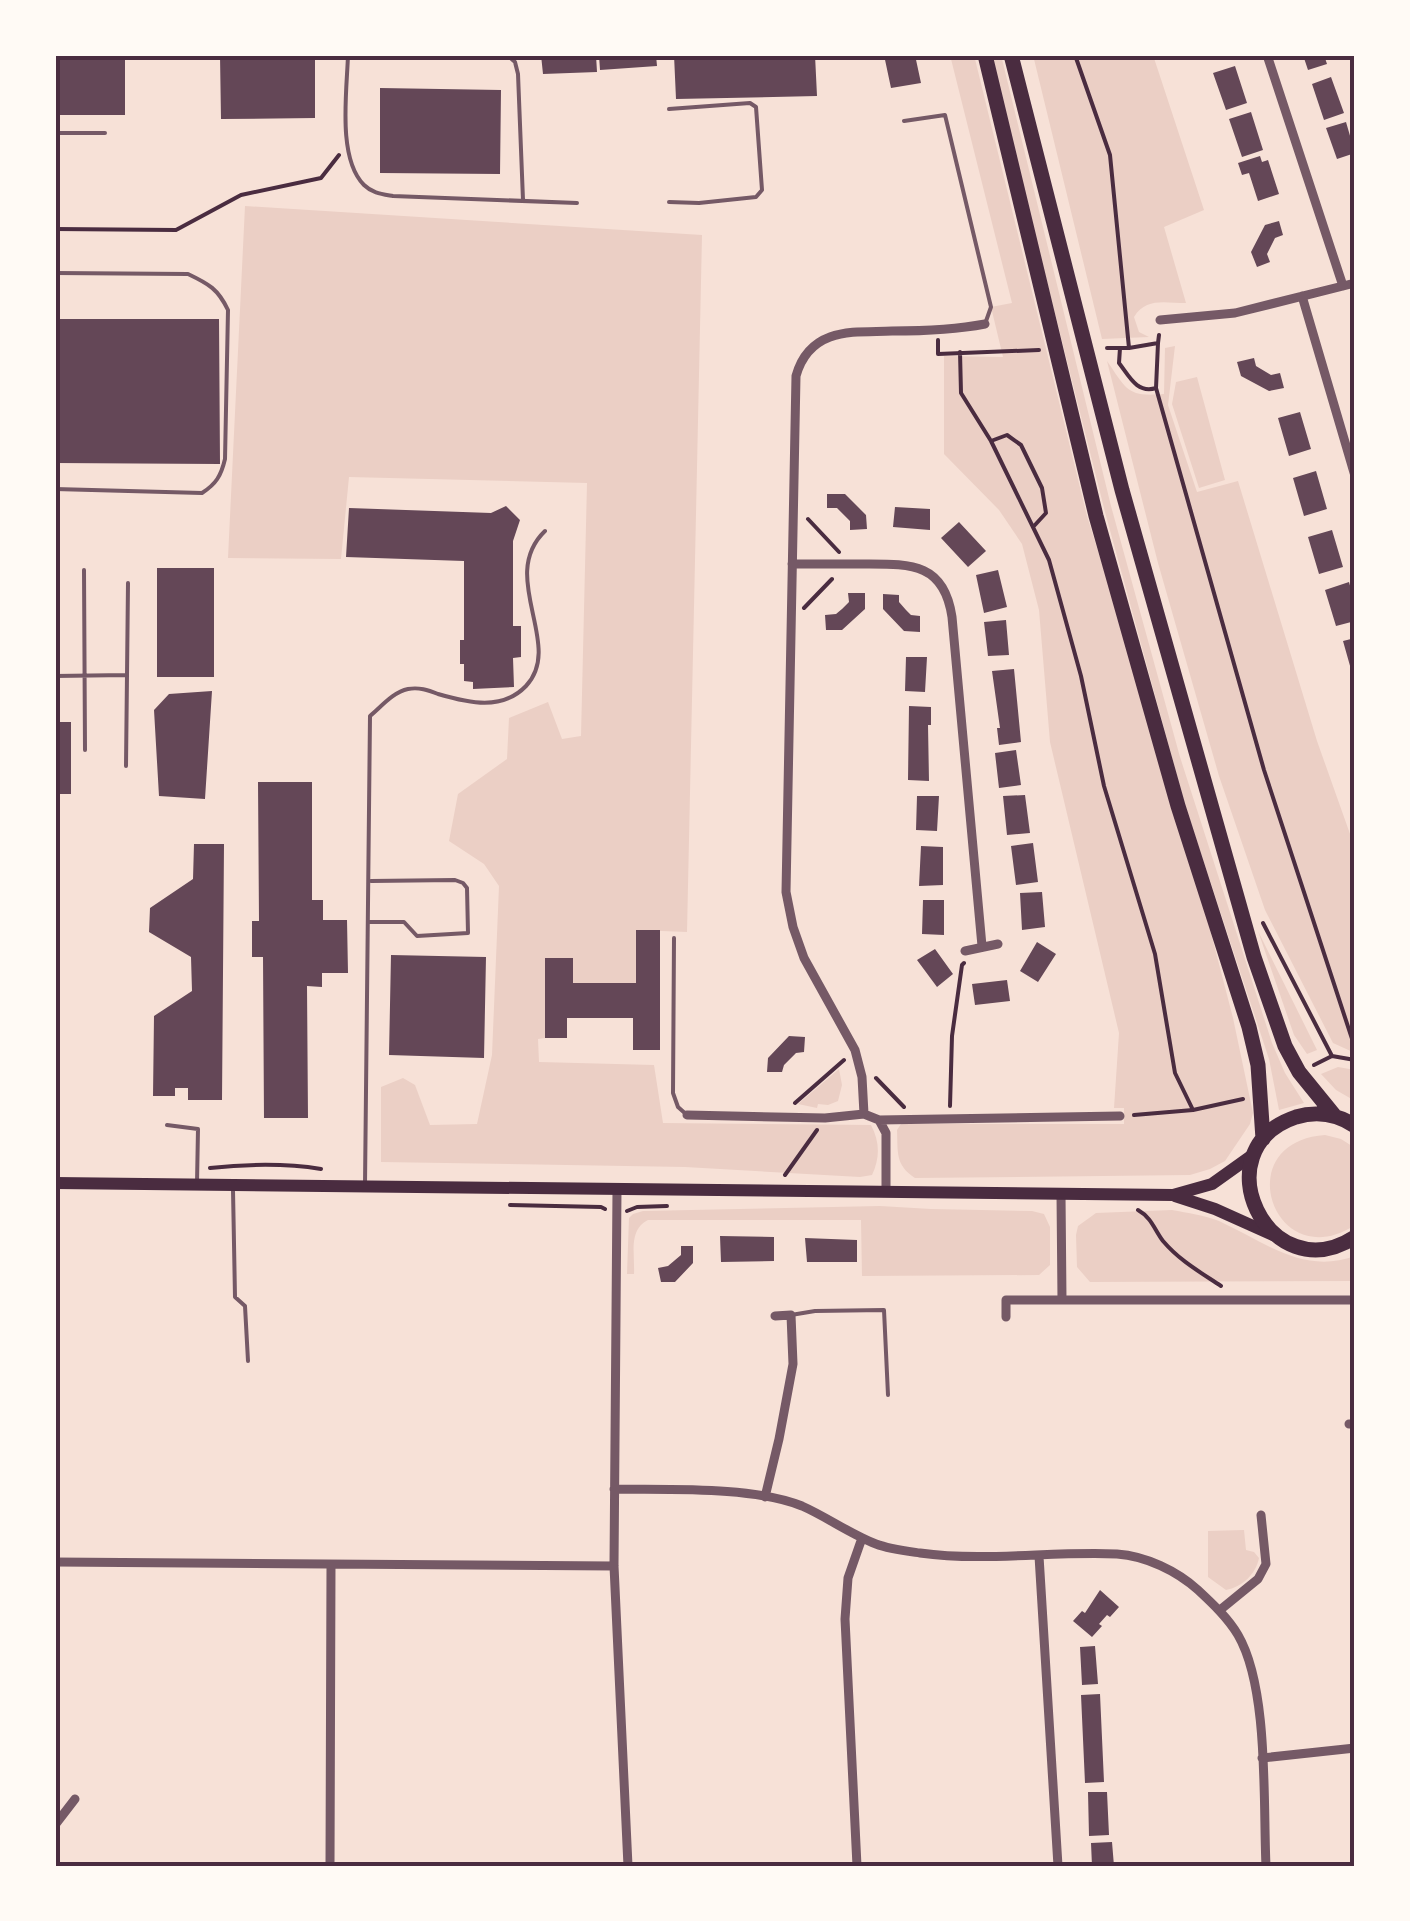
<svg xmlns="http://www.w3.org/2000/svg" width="1410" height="1921" font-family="'Public Sans',sans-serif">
	<rect width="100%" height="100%" fill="#f7e1d7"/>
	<path fill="#ebcfc5" d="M950,55H974L1087,516L1178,806L1233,1018L1253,1113L1250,1124L1225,1161L1210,1169L1190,1175L915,1178C895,1165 898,1152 897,1130L901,1124H1124V1108H1114L1119,1033L1050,742L1039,610L1022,544L999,510L944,454V356L1003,357L991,307L1012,303Z
		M990,55H1001L1111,506L1180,757L1272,1043L1285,1073L1304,1103L1279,1110L1269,1059L1185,805L1105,512Z
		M1033,55H1153L1204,210L1164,227L1186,303C1165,303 1146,297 1134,317L1139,332L1149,337L1102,339Z
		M245,206L702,235L687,932L636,930V983H573L572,958H545V1038L538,1039L539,1062L654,1065L663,1123L871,1125C880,1142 880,1158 872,1175L860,1177L685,1167L381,1162V1087L403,1078L415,1085L430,1125L477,1124L492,1055L499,886L484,864L449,841L458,794L507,759L509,718L548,702L562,739L581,736L587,483L349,477L341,559L228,558Z
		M1175,346L1168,405L1197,492L1238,481L1317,741L1355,848V1053L1333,1043L1265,910L1219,776L1158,563L1107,361C1127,390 1127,397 1164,394L1165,348Z
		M1197,377L1225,480L1199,488L1172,404L1176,382Z
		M1258,931L1317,1050L1307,1054L1294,1035Z
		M1338,1067L1355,1070V1101L1336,1090L1321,1074Z
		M839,1069L842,1085L838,1101L828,1105L818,1104L817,1108L798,1104Z
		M1325,1135L1341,1139L1355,1148V1225C1274,1278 1227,1142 1325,1135Z
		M880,1206L931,1209L1032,1211L1044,1214L1050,1227V1265L1039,1275L862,1276L861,1220H648C628,1230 635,1254 634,1274H627L629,1218L633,1214L643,1211Z
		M1172,1210C1188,1213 1204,1215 1219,1221C1265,1242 1303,1275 1355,1256V1281L1090,1282L1077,1267L1076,1235L1078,1226L1096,1213Z
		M1244,1530L1246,1550L1254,1552L1259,1558C1256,1574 1242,1587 1226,1590L1208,1577V1531Z"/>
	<path fill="#644757" d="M55,55H125V115H55Z
		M220,55H315V118L221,119Z
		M541,55H596L597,72L543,74Z
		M599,55H656L657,66L600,70Z
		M674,55H815L817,96L676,99Z
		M884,55H915L921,83L891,88Z
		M1303,55H1324L1327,64L1308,70Z
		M1235,66L1247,103L1226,110L1213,73Z
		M1331,77L1344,113L1324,120L1312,84Z
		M380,88L501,90L500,174L380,173Z
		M1251,112L1263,150L1242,157L1229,119Z
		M1346,122L1355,153L1337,159L1326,128Z
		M1260,156L1262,162L1268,160L1279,194L1258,201L1249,173L1242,175L1238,163Z
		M1279,221L1283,235L1275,238L1267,254L1270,262L1257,267L1251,252L1265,225Z
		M55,319H219L220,464L55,463Z
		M1254,358L1256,366L1271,375L1280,373L1284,388L1269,391L1241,376L1237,362Z
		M1300,412L1311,449L1289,456L1278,418Z
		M1316,471L1327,509L1304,516L1293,478Z
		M827,494H845L866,515L867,529L850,530V521L837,508H827Z
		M506,506L520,520L513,541V626H521V657L513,658L514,687L473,689V682L464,681V664H460V640H464V561L346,557L349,508L491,513Z
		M895,507L930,509V530L893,527Z
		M959,522L986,551L968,567L941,538Z
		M1332,530L1343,567L1319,574L1308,537Z
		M157,568H214V677H157Z
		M998,570L1007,607L984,613L976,575Z
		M1349,582L1355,604V621L1336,626L1325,590Z
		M848,593H865V609L842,630H826L825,615L836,614L842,609L849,602Z
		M883,594L899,595V602L906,610L911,615L920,616V632L904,631L883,609Z
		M1006,620L1009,655L988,656L984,622Z
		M1355,638V680H1354L1343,641Z
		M906,657H927L925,692L905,691Z
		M1014,669L1021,742L999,745L997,728H1000L992,671Z
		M212,691L205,799L159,796L154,710L169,694Z
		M909,706L931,707V725H928L929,781L908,780Z
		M55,722H71V794H55Z
		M1016,750L1021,785L999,788L995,753Z
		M258,782H312V900H323V920H347L348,973H322V987L307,986L308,1118H264L263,957H252V921H259Z
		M1025,795L1030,833L1007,835L1003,796Z
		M917,796H939L937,831L916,830Z
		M1033,843L1038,882L1016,885L1011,846Z
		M194,844H224L222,1100H188V1088H175V1096H153L154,1016L192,991L191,957L149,932L150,908L193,879Z
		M921,846L943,847V885L919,886Z
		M1042,892L1045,927L1022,930L1020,893Z
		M923,900H944V935L922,934Z
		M636,930H660V1050H633V1018H567V1038H545V958H573V983H636Z
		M1037,942L1056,954L1038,982L1020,971Z
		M935,949L953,974L937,987L917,960Z
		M391,955L486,957L484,1058L389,1055Z
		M1007,980L1010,1001L975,1005L972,984Z
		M789,1036L805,1037L804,1052L796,1053L784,1065L782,1072H767L768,1058Z
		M720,1236L774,1237V1261L721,1262Z
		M805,1238L857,1240V1262H807Z
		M681,1246H693V1263L675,1282H661L658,1268L668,1266L681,1255Z
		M1100,1590L1119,1607L1110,1617L1107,1615L1099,1624L1102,1626L1092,1637L1073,1621L1082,1611L1085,1613Z
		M1095,1646L1098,1684L1082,1685L1080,1647Z
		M1100,1694L1104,1782L1085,1783L1081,1695Z
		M1088,1792H1107L1109,1835L1089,1836Z
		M1112,1842L1114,1866H1092L1091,1843Z"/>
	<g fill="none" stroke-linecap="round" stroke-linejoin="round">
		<path stroke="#4a2c40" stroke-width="4" d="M1075,55L1110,155L1129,348
			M55,229L176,230L241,195L321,178L339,155
			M938,340V354L1039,350
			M1158,343L1156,388L1264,770L1355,1048
			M1107,348H1129L1158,343L1159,335
			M1120,348L1119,363C1129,376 1137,394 1156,388
			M960,352L961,393L991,441L1049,560L1081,676L1104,786L1155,954L1175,1073L1193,1110
			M991,441L1007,435L1021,445L1042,488L1046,513L1034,526
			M808,519L839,552
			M804,608L832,579
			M1263,923L1332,1056
			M1314,1065L1332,1056L1355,1060
			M876,1078L904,1107
			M795,1103L844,1060
			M950,1106L952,1036L962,965L964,963
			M1134,1115L1193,1110L1243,1099
			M210,1168C247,1164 284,1163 321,1169
			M785,1175L817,1130
			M510,1205L601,1207L605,1209
			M1138,1210C1152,1218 1154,1229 1163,1241C1180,1261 1200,1272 1221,1286
			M627,1211L637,1207L667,1206"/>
		<path stroke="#755966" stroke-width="4" d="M348,55C347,90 337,158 364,185C372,193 382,194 393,196L577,203
			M507,55L515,62L518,74L523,200
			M669,109L750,103L756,107L762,190L756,197L699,203L669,202
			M904,121L945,115L991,307L985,324
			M55,133H105
			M55,273L188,274C209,284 218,289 228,310L225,459C221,476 216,484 202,493L55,489
			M84,570L85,750
			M55,676L127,675L128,583
			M126,766L127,675
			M368,922H404L417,936L468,933L467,888L463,883L455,880L371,881
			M674,938L673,1093L678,1107L687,1115
			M167,1125L198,1129L197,1183
			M365,1185L370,716C381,707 393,692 408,689C419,687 428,690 438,694C469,703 502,711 526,686C565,645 497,577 545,531
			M233,1190L235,1297L245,1306L248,1361
			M791,1315L815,1311L884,1310L888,1395"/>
		<path stroke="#755966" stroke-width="9" d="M1267,55L1343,286
			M1302,296L1355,476
			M1160,320L1235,313L1355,283
			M792,564C816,564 840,564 863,564C910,564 944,562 952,617L982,946
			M965,951L998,944
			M864,1114L862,1077L855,1050L804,958L793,927L786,892L796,376C801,358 811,344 830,337C849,330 872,332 892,331C924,331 954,330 985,324
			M864,1114L879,1120L886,1133V1190
			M687,1115L825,1118L864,1114
			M879,1120L1120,1116
			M617,1190L614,1566L628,1866
			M1061,1194L1062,1300H1355
			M1006,1317V1300H1062
			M1349,1424H1355
			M614,1489C668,1490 752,1486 802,1506C827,1517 850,1534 876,1544C889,1549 906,1551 920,1553C985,1562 1052,1551 1117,1554C1146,1556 1177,1571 1198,1590C1213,1604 1228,1618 1238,1635C1269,1688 1263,1803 1266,1866
			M765,1497L779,1439L793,1364L791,1315L775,1316
			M1039,1556L1058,1866
			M55,1562L614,1566
			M1220,1610L1258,1579L1266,1564L1261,1515
			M1262,1758L1355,1748
			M55,1825L75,1799
			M330,1866L331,1565
			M857,1866L845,1619L848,1578L862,1538"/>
		<path stroke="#4a2c40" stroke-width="12" d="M55,1183L1173,1195L1212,1184L1254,1154
			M1175,1196L1215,1209L1273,1235"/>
		<path stroke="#4a2c40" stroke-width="15" d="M985,55L1096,516L1178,806L1249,1027L1258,1065L1263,1139
			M1011,55L1122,490L1254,957L1285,1046L1299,1072L1334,1115
			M1355,1126C1337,1114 1316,1111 1296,1117C1200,1149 1268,1293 1355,1237"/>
	</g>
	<rect width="1410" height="1921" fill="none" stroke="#fffaf5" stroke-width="115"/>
	<rect x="58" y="58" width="1294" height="1806" fill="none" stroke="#4a2c40" stroke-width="4"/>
</svg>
